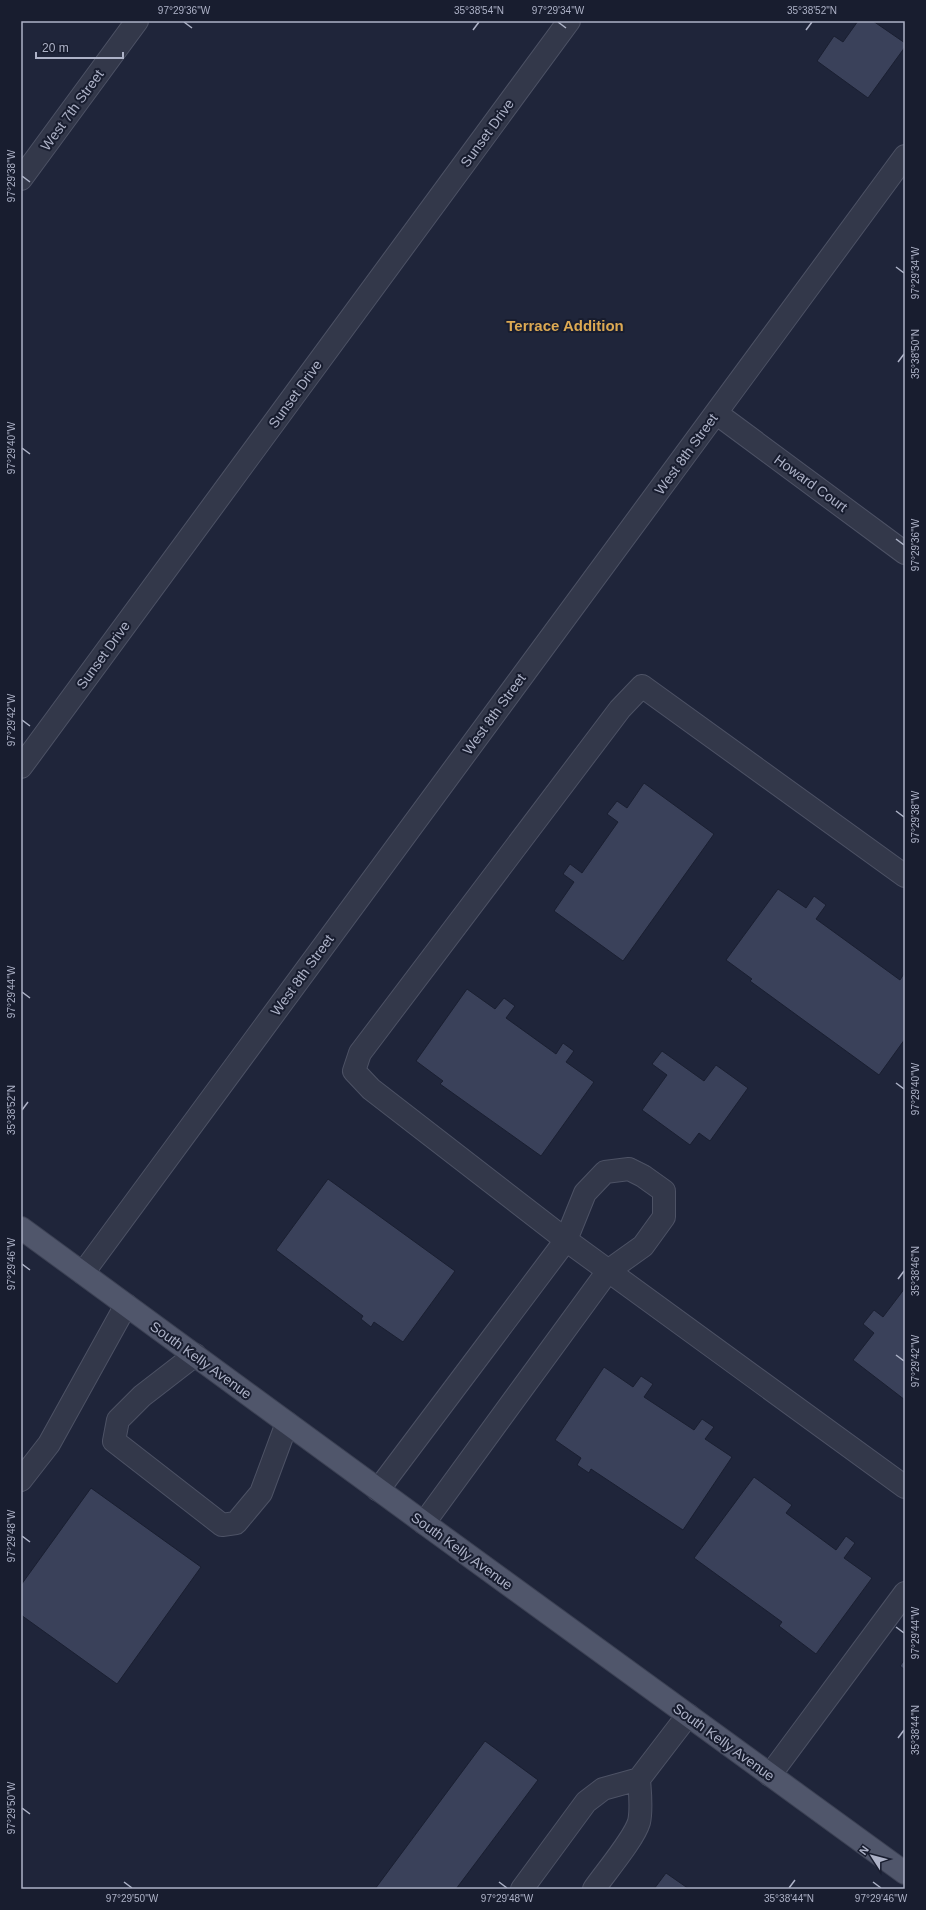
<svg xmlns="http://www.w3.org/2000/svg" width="926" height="1910" font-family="Arial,sans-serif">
	<rect width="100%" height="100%" fill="#1f253a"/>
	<path fill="#3a415a" stroke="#1a1f31" d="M858,21H873L905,43V47L868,98L817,61L834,36L843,42Z
		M644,783L714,834L623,961L554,911L574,882L563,874L570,864L582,873L618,822L607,814L617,801L627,808Z
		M778,889L806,908L814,896L826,905L816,919L900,980L905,972V1039L879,1075L750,981L752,979L726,960Z
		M467,989L495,1009L504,998L515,1006L506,1018L556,1054L563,1043L574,1051L566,1062L594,1082L541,1156L440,1084L443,1081L416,1061Z
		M662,1051L704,1081L716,1065L748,1088L710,1141L699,1133L690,1145L642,1110L667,1075L652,1064Z
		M328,1179L455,1271L403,1342L374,1322L371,1327L361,1319L363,1316L276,1250Z
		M905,1288V1400L853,1360L874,1333L863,1324L874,1310L883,1317Z
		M604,1367L633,1387L641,1376L653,1384L644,1397L694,1430L702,1419L714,1427L705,1439L732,1457L683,1530L591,1469L589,1473L577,1465L581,1458L555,1440Z
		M754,1477L792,1505L786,1513L836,1550L846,1536L855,1543L844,1558L872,1578L816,1654L779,1626L782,1622L694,1558Z
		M91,1488L201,1567L117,1684L21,1615V1585Z
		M905,1659V1670L900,1666Z
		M485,1741L538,1780L456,1889H375Z
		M666,1873L689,1889H654Z"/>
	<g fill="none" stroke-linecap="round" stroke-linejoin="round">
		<g stroke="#4d5265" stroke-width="24">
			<path id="minor" d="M21,179L137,21
				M716,413L905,553
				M21,767L569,21
				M905,876L642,686L620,709L360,1053L354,1071L371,1089L566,1240L905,1487
				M83,1273L905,156
				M195,1355L142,1396L118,1420L114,1441L222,1525L236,1523L261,1493L287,1423
				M21,1480L49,1444L126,1305
				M378,1490L566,1240L585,1193L605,1172L629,1169L643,1176L664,1191V1217L643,1246L608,1271L424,1523
				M770,1775L905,1593
				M639,1779L688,1715
				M522,1889L586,1802L603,1789L639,1779C640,1793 642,1809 639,1822C634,1839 605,1873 594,1889"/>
		</g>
		<g stroke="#3c4154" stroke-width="24">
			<path id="major" d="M21,1228L424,1523L905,1873"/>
		</g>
		<use href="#minor" stroke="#33384a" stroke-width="22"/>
		<use href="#major" stroke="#50566b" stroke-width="22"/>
	</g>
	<path fill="none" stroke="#adb2c7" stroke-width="1.5" d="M184,22L192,28M558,22L566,28M473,30L479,22M806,30L812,22M22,176L30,182M896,267L904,273M898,362L904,354M22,448L30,454M896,539L904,545M22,720L30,726M896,811L904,817M22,992L30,998M896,1083L904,1089M22,1110L28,1102M22,1264L30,1270M898,1279L904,1271M896,1355L904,1361M22,1536L30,1542M896,1627L904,1633M898,1738L904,1730M22,1808L30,1814M124,1882L132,1888M499,1882L507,1888M873,1882L881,1888M789,1888L795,1880"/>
	<g text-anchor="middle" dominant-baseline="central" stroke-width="4" stroke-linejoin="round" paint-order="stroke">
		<g font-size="14" fill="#adb2c7" stroke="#181d2f">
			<text transform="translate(72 110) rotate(-54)">West 7th Street</text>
			<text transform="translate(487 133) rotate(-54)">Sunset Drive</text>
			<text transform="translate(295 394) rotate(-54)">Sunset Drive</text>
			<text transform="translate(686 454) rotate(-54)">West 8th Street</text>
			<text transform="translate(811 483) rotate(36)">Howard Court</text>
			<text transform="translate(103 655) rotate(-54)">Sunset Drive</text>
			<text transform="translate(494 714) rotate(-54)">West 8th Street</text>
			<text transform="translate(302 975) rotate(-54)">West 8th Street</text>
			<text transform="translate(201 1360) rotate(36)">South Kelly Avenue</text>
			<text transform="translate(462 1551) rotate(36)">South Kelly Avenue</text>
			<text transform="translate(724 1742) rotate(36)">South Kelly Avenue</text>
		</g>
		<g font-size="15" font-weight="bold" fill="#dca953" stroke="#181d2f">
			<text x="565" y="325">Terrace Addition</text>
		</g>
	</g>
	<rect width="926" height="1910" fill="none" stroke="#181d2f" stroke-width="44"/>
	<g transform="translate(872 1856) rotate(306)" stroke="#181d2f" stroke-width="3" paint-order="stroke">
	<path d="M0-3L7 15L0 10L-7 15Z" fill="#adb2c7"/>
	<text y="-6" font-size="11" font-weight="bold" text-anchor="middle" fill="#adb2c7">N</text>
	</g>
	<path d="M36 52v6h87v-6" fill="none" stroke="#adb2c7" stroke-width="2"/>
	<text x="42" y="52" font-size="12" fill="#adb2c7" stroke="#181d2f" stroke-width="3" paint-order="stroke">20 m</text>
	<rect x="22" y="22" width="882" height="1866" fill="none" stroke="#adb2c7" stroke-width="1.5"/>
	<g font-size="10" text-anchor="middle" fill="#adb2c7">
		<text x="184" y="14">97°29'36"W</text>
		<text x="479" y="14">35°38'54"N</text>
		<text x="558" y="14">97°29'34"W</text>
		<text x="812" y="14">35°38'52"N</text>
		<text transform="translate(11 176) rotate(-90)" y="4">97°29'38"W</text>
		<text transform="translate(915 273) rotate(-90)" y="4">97°29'34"W</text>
		<text transform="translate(915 354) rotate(-90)" y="4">35°38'50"N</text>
		<text transform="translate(11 448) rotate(-90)" y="4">97°29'40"W</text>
		<text transform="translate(915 545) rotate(-90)" y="4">97°29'36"W</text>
		<text transform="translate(11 720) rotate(-90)" y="4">97°29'42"W</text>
		<text transform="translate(915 817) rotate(-90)" y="4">97°29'38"W</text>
		<text transform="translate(11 992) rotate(-90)" y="4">97°29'44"W</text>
		<text transform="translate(915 1089) rotate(-90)" y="4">97°29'40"W</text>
		<text transform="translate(11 1110) rotate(-90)" y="4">35°38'52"N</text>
		<text transform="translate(11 1264) rotate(-90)" y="4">97°29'46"W</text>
		<text transform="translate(915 1271) rotate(-90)" y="4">35°38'46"N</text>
		<text transform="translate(915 1361) rotate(-90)" y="4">97°29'42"W</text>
		<text transform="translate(11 1536) rotate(-90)" y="4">97°29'48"W</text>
		<text transform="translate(915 1633) rotate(-90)" y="4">97°29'44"W</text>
		<text transform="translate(915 1730) rotate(-90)" y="4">35°38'44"N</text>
		<text transform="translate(11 1808) rotate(-90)" y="4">97°29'50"W</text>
		<text x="132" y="1902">97°29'50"W</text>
		<text x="507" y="1902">97°29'48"W</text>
		<text x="789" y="1902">35°38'44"N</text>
		<text x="881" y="1902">97°29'46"W</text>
	</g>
</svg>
